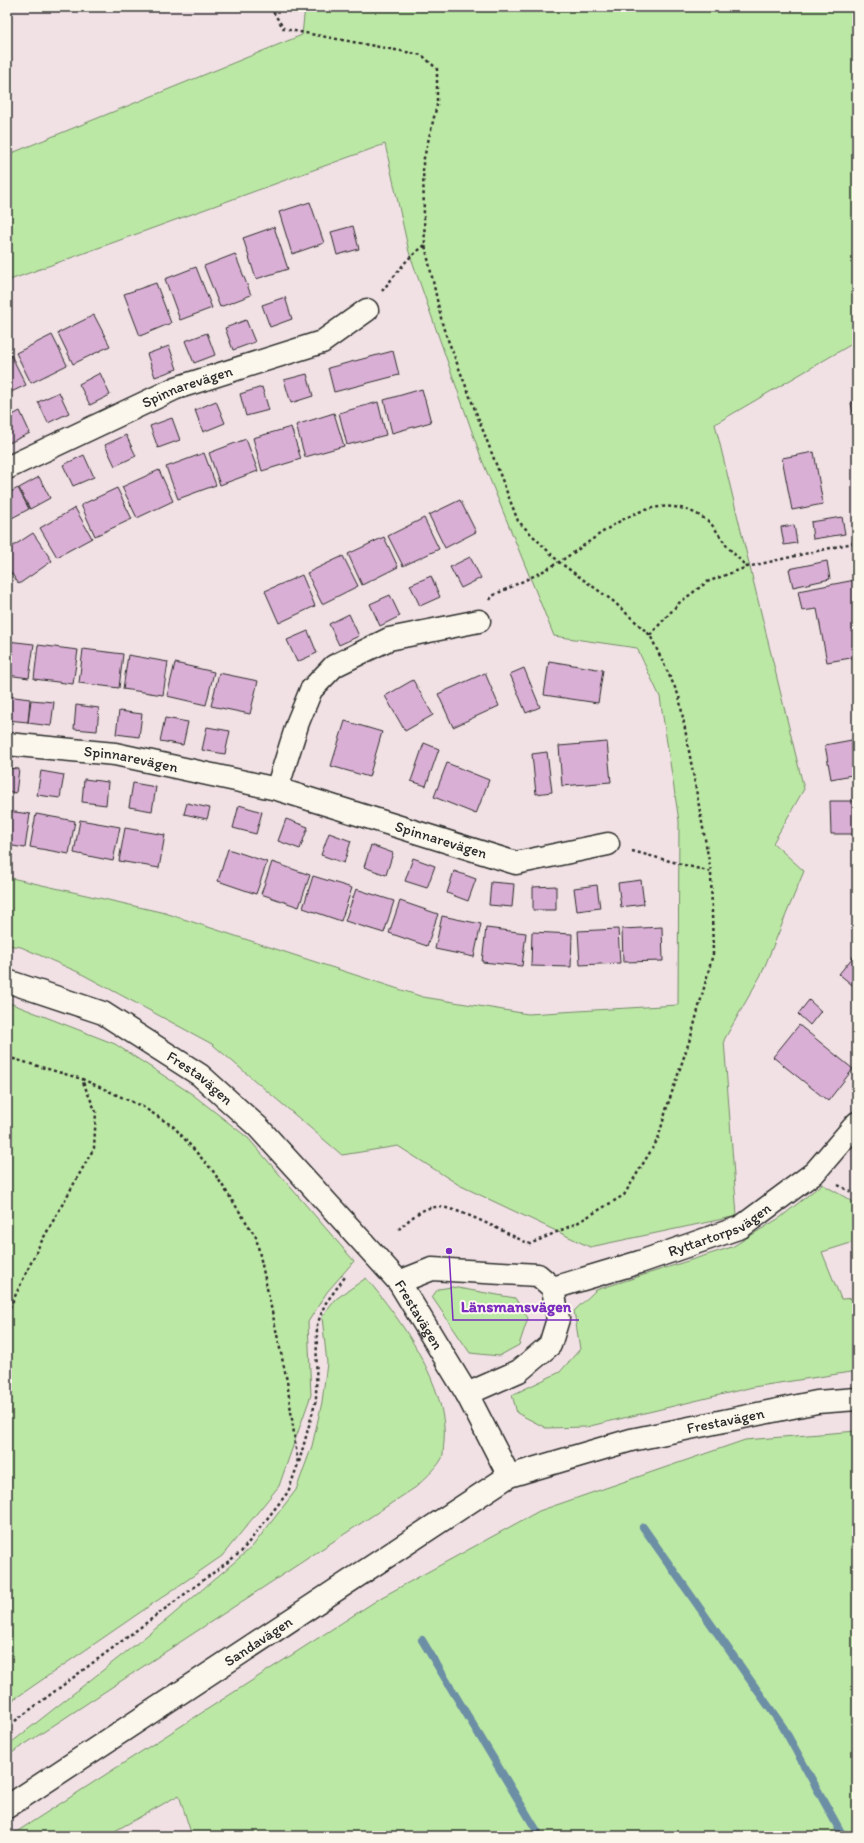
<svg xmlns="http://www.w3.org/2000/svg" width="864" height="1843" font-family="Itim,sans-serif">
	<rect width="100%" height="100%" fill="#f1e1e5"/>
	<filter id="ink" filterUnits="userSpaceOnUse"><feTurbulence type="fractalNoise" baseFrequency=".025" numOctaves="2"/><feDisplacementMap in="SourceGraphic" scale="8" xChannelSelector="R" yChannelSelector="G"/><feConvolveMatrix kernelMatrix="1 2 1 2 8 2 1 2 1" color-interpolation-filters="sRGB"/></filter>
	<g filter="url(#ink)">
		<path fill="#bce8a5" stroke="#748a68" d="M305,7H857V341L715,424L804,789L773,843L804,871L762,973L724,1040L737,1216L590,1247L459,1185L398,1146L342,1155L212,1044L78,972L21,947L7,945V877L165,913L423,997L528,1014L678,1005L679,821L660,697L637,648L554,636L482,460L409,252L385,144L7,281V155L302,35Z
			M7,1002L115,1044L192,1094L248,1138L354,1261L327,1292L308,1322L311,1395L279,1486L222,1556L7,1704Z
			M822,1184L857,1204V1241L822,1252L841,1299L857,1298V1371L753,1387L586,1427L546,1428L517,1413L512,1395L560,1372L580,1349L574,1311L596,1290L732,1247L781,1217Z
			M366,1278C400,1318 449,1387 444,1442C443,1447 444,1456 441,1460C435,1470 424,1479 416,1487L7,1756V1746L169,1618L252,1547L296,1490L312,1446L322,1402L327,1363L322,1317L336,1299Z
			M452,1287L515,1298L528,1318L519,1345L499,1356L470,1353L432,1297L438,1289Z
			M857,1431V1836H192L179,1795L106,1836H10L382,1597L539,1511L745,1440Z"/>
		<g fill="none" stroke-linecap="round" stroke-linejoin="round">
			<path stroke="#6c8fa5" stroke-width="8" d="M643,1527L783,1727L843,1836
				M422,1640L540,1836"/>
		</g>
		<path fill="#daafd5" stroke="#2b2b2b" d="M310,202L324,243L292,254L279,212Z
			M353,226L359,249L337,255L331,232Z
			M274,227L288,269L256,279L243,238Z
			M235,254L251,295L220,307L204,266Z
			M196,267L212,308L180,320L165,279Z
			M156,283L171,323L140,336L124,294Z
			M285,297L292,319L270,327L262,305Z
			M94,315L110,346L73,364L58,333Z
			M246,320L255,342L233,350L225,328Z
			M207,333L215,355L194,363L185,341Z
			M52,335L67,365L31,383L16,353Z
			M169,346L177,369L155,377L147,354Z
			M393,351L399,375L334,392L328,368Z
			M11,355L26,385L7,394V357Z
			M100,373L110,395L90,405L79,384Z
			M307,374L313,396L291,403L284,380Z
			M262,387L269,410L246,416L240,394Z
			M422,389L431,422L392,433L384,400Z
			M59,392L69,413L48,423L38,402Z
			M216,401L225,423L203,432L195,410Z
			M378,402L386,435L347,445L339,413Z
			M857,402V416L854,417L851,403Z
			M20,411L30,433L9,443L7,438V418Z
			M334,413L344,446L305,457L296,425Z
			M172,418L180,440L158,448L150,426Z
			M291,427L301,459L262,471L253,438Z
			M126,435L136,456L115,466L105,445Z
			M246,439L258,471L220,485L209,453Z
			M814,452L823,504L792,510L782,458Z
			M204,453L216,485L178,499L166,467Z
			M84,455L94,477L73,486L63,465Z
			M159,470L173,501L137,518L122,487Z
			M39,477L50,498L30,509L19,488Z
			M18,488L29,509L8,520L7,494Z
			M117,488L132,519L95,536L81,505Z
			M460,500L476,532L445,548L429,515Z
			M75,508L92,538L57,557L40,528Z
			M842,517L845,534L813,539L811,522Z
			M424,518L439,549L403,566L388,536Z
			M794,525L797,543L784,545L781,527Z
			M33,533L52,561L19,584L7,567V550Z
			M384,537L398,567L362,585L348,554Z
			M343,556L358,586L322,604L307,573Z
			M470,557L481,578L461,588L450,567Z
			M827,561L830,579L793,587L789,569Z
			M302,575L315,606L279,623L265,591Z
			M431,576L440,597L420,606L410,585Z
			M855,580L857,592V657L827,662L817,609L802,611L798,591Z
			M390,595L400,616L380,626L370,604Z
			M349,614L359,636L339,645L329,624Z
			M308,631L317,653L297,662L287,640Z
			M7,641L34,644L29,678L7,675Z
			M38,645L78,650L73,684L34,679Z
			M83,649L123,654L119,688L79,683Z
			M128,655L168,662L163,695L123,689Z
			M549,661L603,670L598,703L544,695Z
			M175,663L214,672L206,705L167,696Z
			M524,668L540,707L526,713L510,674Z
			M219,673L258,681L250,714L211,706Z
			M485,673L499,706L453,727L438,694Z
			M413,680L433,715L405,731L385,696Z
			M7,696L30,699L28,722L7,720Z
			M31,700L54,702L51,726L28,723Z
			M76,705L99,708L97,731L74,729Z
			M119,711L142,714L139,737L116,734Z
			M165,718L188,722L183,745L160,741Z
			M345,721L382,732L369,777L331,766Z
			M207,727L230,731L225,754L202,750Z
			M857,739V774L831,779L825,745Z
			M607,742L611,782L562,786L559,746Z
			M424,743L439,749L426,786L411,781Z
			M547,752L552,792L536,794L532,754Z
			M447,763L489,780L476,814L434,797Z
			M7,768L19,769L16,793L7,791Z
			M41,771L64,775L60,798L37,795Z
			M84,779L108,782L106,805L82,802Z
			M133,783L156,787L152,811L129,807Z
			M830,801H857V834H831Z
			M187,803L210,808L207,819L184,814Z
			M239,805L262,812L256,834L233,828Z
			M7,811L30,814L25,848L7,845Z
			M36,814L75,821L69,854L30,847Z
			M286,819L308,827L300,849L278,841Z
			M80,820L120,827L113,861L74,853Z
			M125,828L165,835L159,868L119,861Z
			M329,833L351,841L344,863L321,855Z
			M371,845L393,853L386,875L364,867Z
			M228,849L267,862L256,894L218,881Z
			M413,858L435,866L427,888L405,881Z
			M272,862L310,875L299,907L261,894Z
			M454,871L476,879L468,901L447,893Z
			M313,876L352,888L341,921L303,908Z
			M641,880L644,904L621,907L618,883Z
			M491,882L514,884L512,907L489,905Z
			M597,885L600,908L577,911L574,888Z
			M556,886V910H533V887Z
			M356,889L394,901L384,933L345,921Z
			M400,901L438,914L427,946L389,933Z
			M442,916L481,924L474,957L435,949Z
			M662,927L663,961L623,962L622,929Z
			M486,928L526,933L522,966L482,962Z
			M618,929L620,963L580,965L578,931Z
			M532,932L572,934L571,967L531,966Z
			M857,952V989L839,974Z
			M809,1000L821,1011L810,1025L798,1014Z
			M799,1025L853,1069L828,1101L773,1057Z"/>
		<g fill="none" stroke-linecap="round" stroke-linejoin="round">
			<g stroke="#2b2b2b" stroke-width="25">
				<g id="minor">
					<path id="s1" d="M7,468L176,388L322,342L367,310"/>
					<path id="s2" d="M7,744L115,754L277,789L516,863L608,844"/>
					<path d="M277,789L298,722L311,690L334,666L389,639L479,621"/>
					<path id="s3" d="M7,981L103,1013L200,1075L258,1127L399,1282L467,1394L509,1476"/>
					<path d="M399,1282L432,1269L538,1275L553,1288L558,1319L550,1345L519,1371L467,1394"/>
					<path id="s4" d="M553,1288L640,1262L741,1227L815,1172L857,1123"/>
					<path id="s5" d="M7,1807L509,1476L631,1440L817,1402L857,1399"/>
				</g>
			</g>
			<path stroke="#2b2b2b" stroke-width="2.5" stroke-dasharray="3 3" stroke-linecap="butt" d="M270,7L284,29L422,55L437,69V105L423,162L424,218L425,245L443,327L518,521L559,562L613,601L650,635L679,696L711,872L713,954L692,1033L667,1107L658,1139L624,1195L577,1223L530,1244C509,1235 456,1205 435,1207C421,1208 409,1220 399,1229
				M382,291L408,259L425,245
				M490,600L492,596C514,585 538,575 559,562C605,534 652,481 708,521C715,527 721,538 726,545C733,553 740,560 747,567
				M650,635L679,603L707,582L747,567L857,542
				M632,851L711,872
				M7,1057L82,1079L143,1107L174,1127L213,1171L256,1237L287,1381L298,1464L288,1492L241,1552L7,1727
				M838,1185L857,1195
				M7,1313L39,1246L94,1148L96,1112L82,1080
				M299,1462L316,1400L317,1325L325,1304L345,1277"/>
			<use href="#minor" stroke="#fbf7ec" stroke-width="22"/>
		</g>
	</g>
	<g text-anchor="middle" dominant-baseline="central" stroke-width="4" stroke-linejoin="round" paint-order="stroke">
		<g font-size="15" fill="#2b2b2b" stroke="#fbf7ec">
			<text stroke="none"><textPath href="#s1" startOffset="198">Spinnarevägen</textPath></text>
			<text stroke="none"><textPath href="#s2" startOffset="125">Spinnarevägen</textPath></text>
			<text stroke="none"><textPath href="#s2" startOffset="446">Spinnarevägen</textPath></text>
			<text stroke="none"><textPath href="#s3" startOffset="218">Frestavägen</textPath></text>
			<text stroke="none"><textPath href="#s4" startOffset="177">Ryttartorpsvägen</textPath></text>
			<text stroke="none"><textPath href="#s3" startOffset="542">Frestavägen</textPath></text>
			<text stroke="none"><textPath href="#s5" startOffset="825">Frestavägen</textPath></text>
			<text stroke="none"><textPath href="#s5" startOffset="301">Sandavägen</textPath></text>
		</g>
	</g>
	<path fill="none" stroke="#7b2cbf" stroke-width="1.5" d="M449 1251L453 1320H579"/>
	<circle fill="#7b2cbf" stroke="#fbf7ec" stroke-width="1.5" cx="449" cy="1251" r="4"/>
	<g font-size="16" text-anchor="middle" font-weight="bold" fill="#7b2cbf" stroke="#fbf7ec" stroke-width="4" stroke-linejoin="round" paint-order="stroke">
		<text x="516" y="1312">Länsmansvägen</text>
	</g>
	<rect width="864" height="1843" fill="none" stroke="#fbf7ec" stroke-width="24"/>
	<rect x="12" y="12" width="840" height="1819" fill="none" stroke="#2b2b2b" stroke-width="1.5" filter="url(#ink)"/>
</svg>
